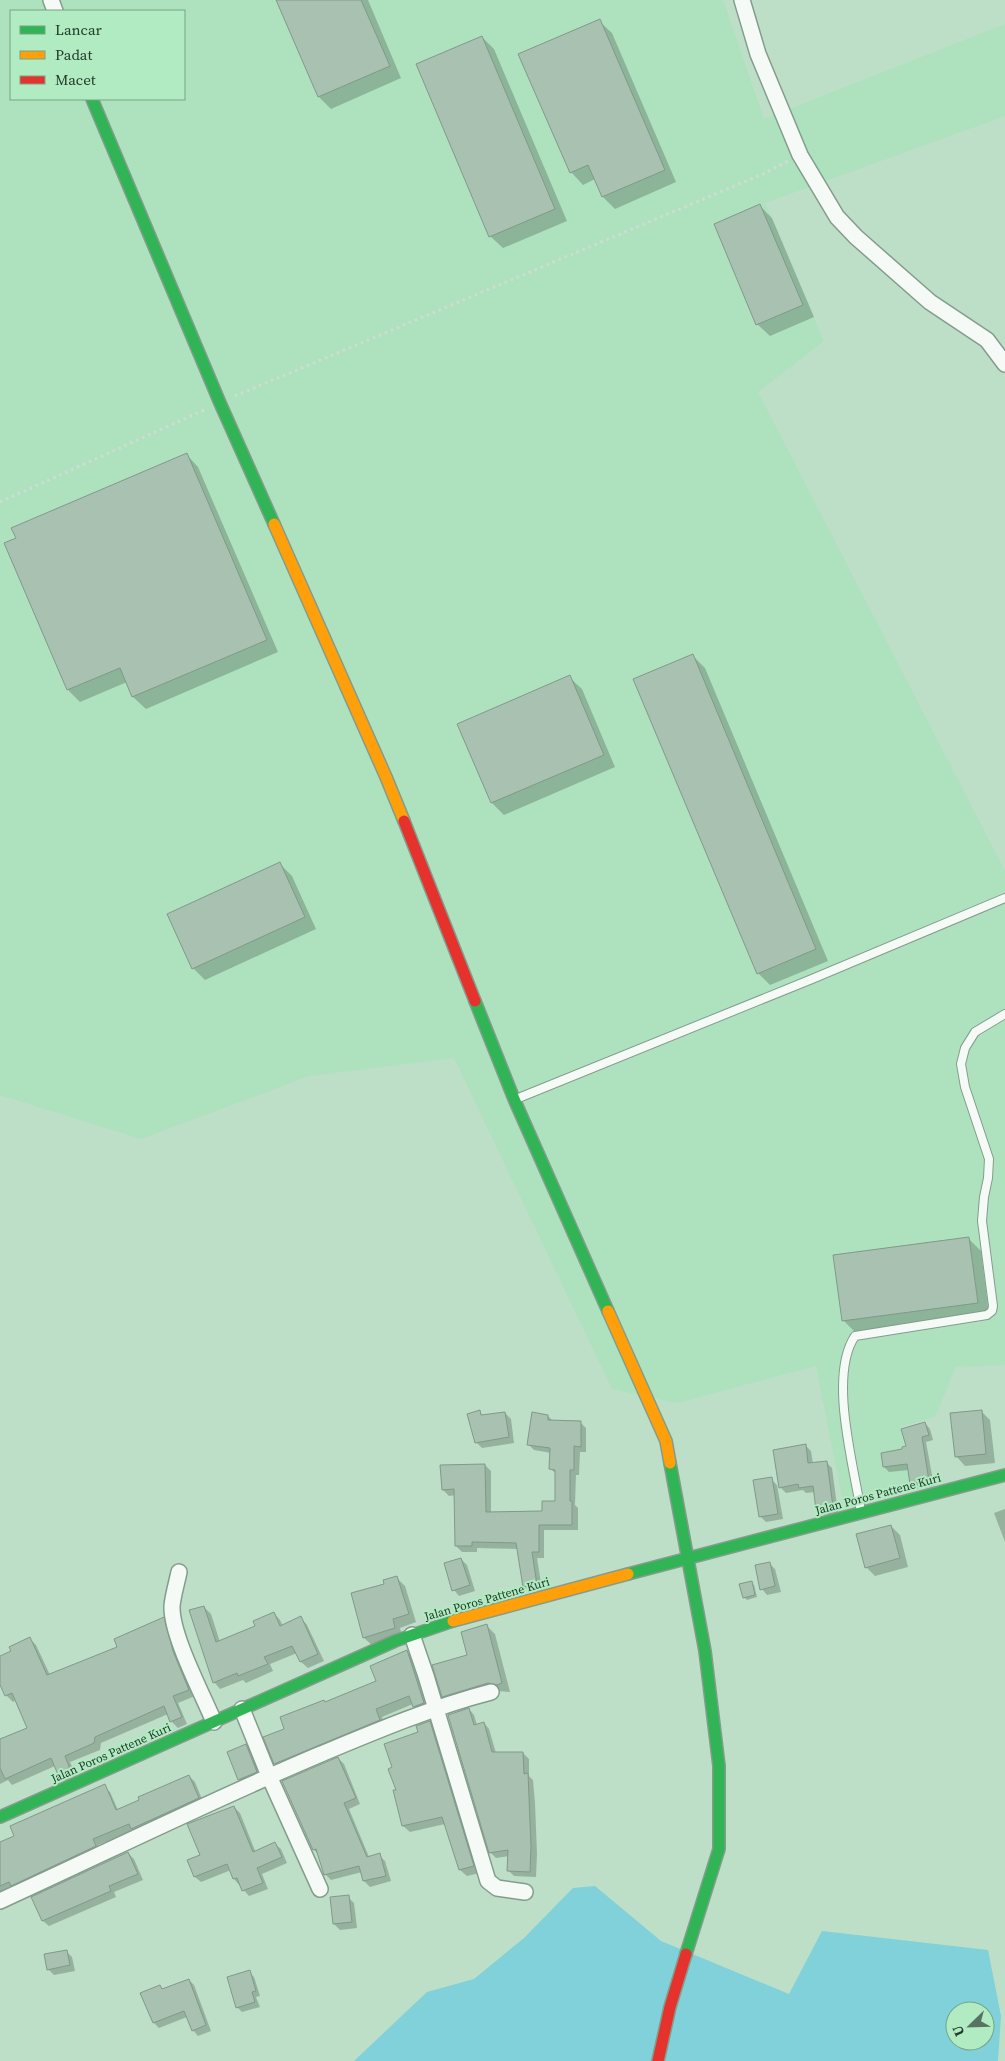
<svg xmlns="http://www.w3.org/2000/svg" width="1005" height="2061" font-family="'Source Serif 4',serif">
	<rect width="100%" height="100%" fill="#bddec7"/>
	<path fill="#aee2be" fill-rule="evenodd" d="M0,0H723L764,119L1005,24V116L765,203L824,341L758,392L1005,871V1365L956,1367L935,1417L900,1427L912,1481L843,1503L816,1366L677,1403L612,1389L454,1058L309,1076L141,1139L0,1095ZM11,11H184V99H11Z"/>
	<path fill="#80d1d9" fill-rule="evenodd" d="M595,1886L661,1941L789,1994L822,1931L988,1950L1001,2016L998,2061H354L427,1992L474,1979L524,1938L573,1888ZM955,2011H985V2041H955Z"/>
	<path fill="#0003" d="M277,0H368L401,78L331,109L319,97Z
		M599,21L612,33L676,182L615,209L603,197L595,179L583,185L571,172Z
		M482,37L494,49L567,221L503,248L490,236Z
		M760,206L772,218L814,317L770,336L757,324Z
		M186,454L198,467L278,652L146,709L133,697L127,682L80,702L68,690Z
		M693,656L705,668L828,961L770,985L758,973Z
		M569,677L582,689L615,767L504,815L492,803Z
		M280,864L292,876L316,929L205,980L193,968Z
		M969,1239L981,1251L989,1315L855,1332L843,1320Z
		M981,1411L990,1420L995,1463L965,1466L956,1456Z
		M479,1412L484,1416L505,1413L511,1419L514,1443L482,1448L476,1442Z
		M548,1416L553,1421L580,1422L586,1428V1452H580L579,1475H576L575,1505L578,1508V1530H544V1558H537L542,1590L530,1592L524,1586L518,1549L477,1548V1552H462L456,1546V1495L449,1496L443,1490L485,1465L491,1471V1514L544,1512L556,1503L557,1475L551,1469V1453L534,1450L528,1444Z
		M925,1423L930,1429L933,1440L926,1442L934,1486L917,1489L911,1483L909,1470L889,1472L884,1467L907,1447Z
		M805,1445L811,1451L813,1464L826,1462L832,1468L838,1513L823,1515L818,1509L815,1492L806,1493L803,1490L786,1493L780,1487Z
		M771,1479L777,1485L783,1519L766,1522L760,1516Z
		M1005,1509V1542L994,1513Z
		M891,1526L900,1535L908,1567L875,1576L866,1567Z
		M461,1559L467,1565L475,1591L459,1596L454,1590Z
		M769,1563L775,1569L781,1592L767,1595L762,1589Z
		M396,1577L405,1586L416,1622L400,1628L402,1636L373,1646L364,1638L352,1594L386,1585Z
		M751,1582L754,1585L757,1597L747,1600L744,1597Z
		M204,1607L211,1614L220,1642L256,1627L274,1613L280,1620L283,1626L301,1618L307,1625L324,1661L308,1668L301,1662L297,1653L270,1664L273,1671L246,1683L243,1680L220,1689L214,1682Z
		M163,1618L170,1625L195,1696L178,1703L187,1724L178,1728L171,1721L168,1714L101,1743L100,1750L70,1762L77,1778L67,1783L60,1776L55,1766L12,1785L8,1780L0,1784V1739L28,1728L16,1700L13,1702L6,1695L0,1682V1658L12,1651L30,1639L36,1645L50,1675L119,1647Z
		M486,1625L495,1634L510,1692L497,1691L451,1704L443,1696Z
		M407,1652L414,1659L431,1710L421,1714L413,1704L382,1717L386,1727L283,1771L275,1763L286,1729L378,1682Z
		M469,1709L474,1715L477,1725L484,1723L489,1729L496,1753H523L529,1759V1776L533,1780L535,1803L537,1854L536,1877L514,1876L508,1870L509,1856L496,1858L490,1852Z
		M429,1722L436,1729L480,1873L467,1876L460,1870L445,1824L410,1832L403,1826L394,1768Z
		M246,1745L252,1751L262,1778L245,1785L240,1779Z
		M338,1758L344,1764L360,1804L349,1809L369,1857L379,1855L385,1861L391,1881L370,1887L364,1881L362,1872L331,1880L325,1874L320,1856L314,1850L284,1782Z
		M189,1776L195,1782L204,1804L98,1845L101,1852L0,1899V1843L16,1836L104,1786L110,1792L118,1810L141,1801Z
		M234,1807L240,1813L256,1853L275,1844L281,1849L287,1863L262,1874L268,1889L249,1896L234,1879L231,1870L201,1882L195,1877L189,1861L201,1856Z
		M128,1853L134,1859L143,1880L114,1892L116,1897L49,1926L43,1921Z
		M348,1897L354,1903L357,1928L340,1930L334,1924Z
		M66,1951L72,1957L75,1971L54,1975L48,1969Z
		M249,1972L254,1977L260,1996L256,1997L260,2007L242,2012L237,2007Z
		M189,1980L194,1985L211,2031L198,2036L193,2030L187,2017L159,2028L154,2023L142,1993L160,1986L163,1990Z"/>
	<path fill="#a8c1b0" stroke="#809a89" d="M276,0H361L390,66L318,97Z
		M600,19L665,170L602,197L588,165L570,173L518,54Z
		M482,36L555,209L489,237L416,64Z
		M760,204L803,305L756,325L714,224Z
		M187,453L267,640L132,697L120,668L67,690L4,543L16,538L11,528Z
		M693,654L816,949L757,974L633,679Z
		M570,675L604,755L491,803L457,724Z
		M280,862L305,917L192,969L167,914Z
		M969,1237L978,1303L842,1321L833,1255Z
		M480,1410L481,1415L505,1412L509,1437L475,1443L467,1414Z
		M982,1410L986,1454L955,1457L950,1413Z
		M532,1412L548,1415V1420L581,1421V1447L574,1446V1470H570V1501H572V1525H539V1552H532L537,1585L523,1587L516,1543L472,1542V1546H455L454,1489L442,1490L440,1465L485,1464L486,1512L542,1511V1501H555V1470L549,1469L550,1448L527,1445Z
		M925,1422L929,1435L922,1437L929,1481L910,1484L907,1464L883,1467L881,1453L902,1449V1447L906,1446L901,1429Z
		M806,1444L808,1463L827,1461L833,1507L816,1510L813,1486L799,1488L798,1484L779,1488L773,1450Z
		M772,1477L778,1514L759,1517L753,1480Z
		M891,1525L900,1558L865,1568L856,1534Z
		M461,1558L470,1585L452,1591L444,1563Z
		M770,1562L775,1586L760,1590L755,1565Z
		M397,1576L409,1614L393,1619L395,1628L363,1638L351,1593L384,1584L383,1580Z
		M752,1581L755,1595L743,1598L739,1584Z
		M204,1606L216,1642L255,1626L253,1621L274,1612L280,1626L301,1616L318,1654L300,1662L292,1646L264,1657L268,1664L238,1676L237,1673L213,1683L189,1610Z
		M164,1617L173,1651L189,1690L173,1696L182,1717L170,1722L164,1706L95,1737L94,1743L65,1756L71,1772L59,1777L51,1758L5,1779L0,1768V1739L27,1728L12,1693L5,1696L0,1685V1656L11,1651L9,1647L30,1637L47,1675L117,1647L114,1639Z
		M487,1624L502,1683L497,1685L488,1683L442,1697L432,1665L467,1655L461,1632Z
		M407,1650L424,1703L413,1707L409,1696L376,1709L380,1720L274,1764L263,1737L284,1729L280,1717L324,1700L325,1702L376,1681L370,1666Z
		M469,1708L474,1725L484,1722L492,1752H523L524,1774L528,1773L529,1797L531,1847L530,1872L507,1871L508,1850L489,1853L448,1715Z
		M430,1721L474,1866L459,1870L442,1817L402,1826L393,1790H396L388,1769L392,1767L384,1744L418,1732L416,1726Z
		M246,1744L257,1772L238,1780L227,1752Z
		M338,1757L356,1798L344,1803L367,1857L380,1853L386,1876L363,1881L359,1866L324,1875L316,1849L313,1850L282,1781Z
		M189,1775L199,1798L131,1829L129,1824L93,1839L96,1846L11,1886L9,1882L0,1886V1842L14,1836L10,1826L105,1784L116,1810L139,1800L138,1797Z
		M234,1806L253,1852L275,1842L282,1857L257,1868L263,1883L242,1891L237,1878L233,1879L227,1864L194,1877L187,1860L200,1855L187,1824Z
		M128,1852L138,1874L109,1886L111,1891L42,1921L31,1897Z
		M349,1895L352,1922L333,1924L330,1897Z
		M67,1950L70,1965L47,1970L44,1954Z
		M250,1970L256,1991L252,1992L255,2002L236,2008L227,1977Z
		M189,1979L206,2025L192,2031L184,2011L153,2023L140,1993L160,1985L162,1989Z"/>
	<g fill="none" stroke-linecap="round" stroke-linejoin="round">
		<g stroke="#839d8c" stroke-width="10">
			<path id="lane" d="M516,1099L812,979L1005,898
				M861,1512C854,1466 828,1376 855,1336L987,1315L992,1311L993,1306L982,1221L984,1197L988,1178L989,1159L965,1087L961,1064L965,1048L975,1032L1005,1014"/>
		</g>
		<g stroke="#839d8c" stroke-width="18">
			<path id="street" d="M51,0L55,11
				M742,0L758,54L800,155L837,217L856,237L930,302L987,340L1005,364
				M179,1572C177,1582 173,1595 172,1606C171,1635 202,1693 214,1722
				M412,1635L426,1676L488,1881L497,1888L525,1892
				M242,1709L269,1776L320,1889
				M0,1901C107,1852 212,1800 321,1754C376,1731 433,1707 491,1692"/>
		</g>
		<g stroke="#839d8c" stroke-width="14">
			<path id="fast" d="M92,99L220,403L274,524
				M475,1001L514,1099L608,1311
				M670,1463L705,1651L719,1766V1849L686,1954
				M628,1574L1005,1475
				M0,1817L395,1641L453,1621"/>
		</g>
		<g stroke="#839d8c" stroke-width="14">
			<path id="slow" d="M274,524L386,777L404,821
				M608,1311L666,1441L670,1463
				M453,1621L628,1574"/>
		</g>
		<g stroke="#839d8c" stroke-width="14">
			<path id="jam" d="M404,821L475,1001
				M658,2061L670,2007L686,1954"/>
		</g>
		<path stroke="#d1dbd4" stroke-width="3" stroke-dasharray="2.5 4" stroke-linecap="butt" d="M235,396L763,174L788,161
			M0,502L204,410"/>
		<use href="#lane" stroke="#f5faf7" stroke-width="8"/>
		<use href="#street" stroke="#f5faf7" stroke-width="15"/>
		<use href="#fast" stroke="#30b455" stroke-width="11"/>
		<use href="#slow" stroke="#ff9f0a" stroke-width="11"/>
		<use href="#jam" stroke="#e5322d" stroke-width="11"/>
	</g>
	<g text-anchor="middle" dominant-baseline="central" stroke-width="4" stroke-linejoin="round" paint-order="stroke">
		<g font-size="12" fill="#223a2a" stroke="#b0ebc2">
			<text transform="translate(878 1494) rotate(-15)">Jalan Poros Pattene Kuri</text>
			<text transform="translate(487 1599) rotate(-16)">Jalan Poros Pattene Kuri</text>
			<text transform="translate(111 1753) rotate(-24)">Jalan Poros Pattene Kuri</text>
		</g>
	</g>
	<rect x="10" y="10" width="175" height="90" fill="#b0ebc2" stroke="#77a485"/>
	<rect x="20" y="26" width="25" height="8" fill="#30b455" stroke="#77a485"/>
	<text x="55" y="35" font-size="15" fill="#223a2a">Lancar</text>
	<rect x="20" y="51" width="25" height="8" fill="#ff9f0a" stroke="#77a485"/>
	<text x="55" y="60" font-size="15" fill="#223a2a">Padat</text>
	<rect x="20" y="76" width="25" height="8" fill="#e5322d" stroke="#77a485"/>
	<text x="55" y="85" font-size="15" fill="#223a2a">Macet</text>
	<g transform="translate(970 2026) rotate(247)"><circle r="24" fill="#b0ebc2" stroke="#77a485"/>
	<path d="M0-4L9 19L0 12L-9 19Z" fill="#587361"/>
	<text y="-8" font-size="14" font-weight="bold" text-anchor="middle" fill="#223a2a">U</text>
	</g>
</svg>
